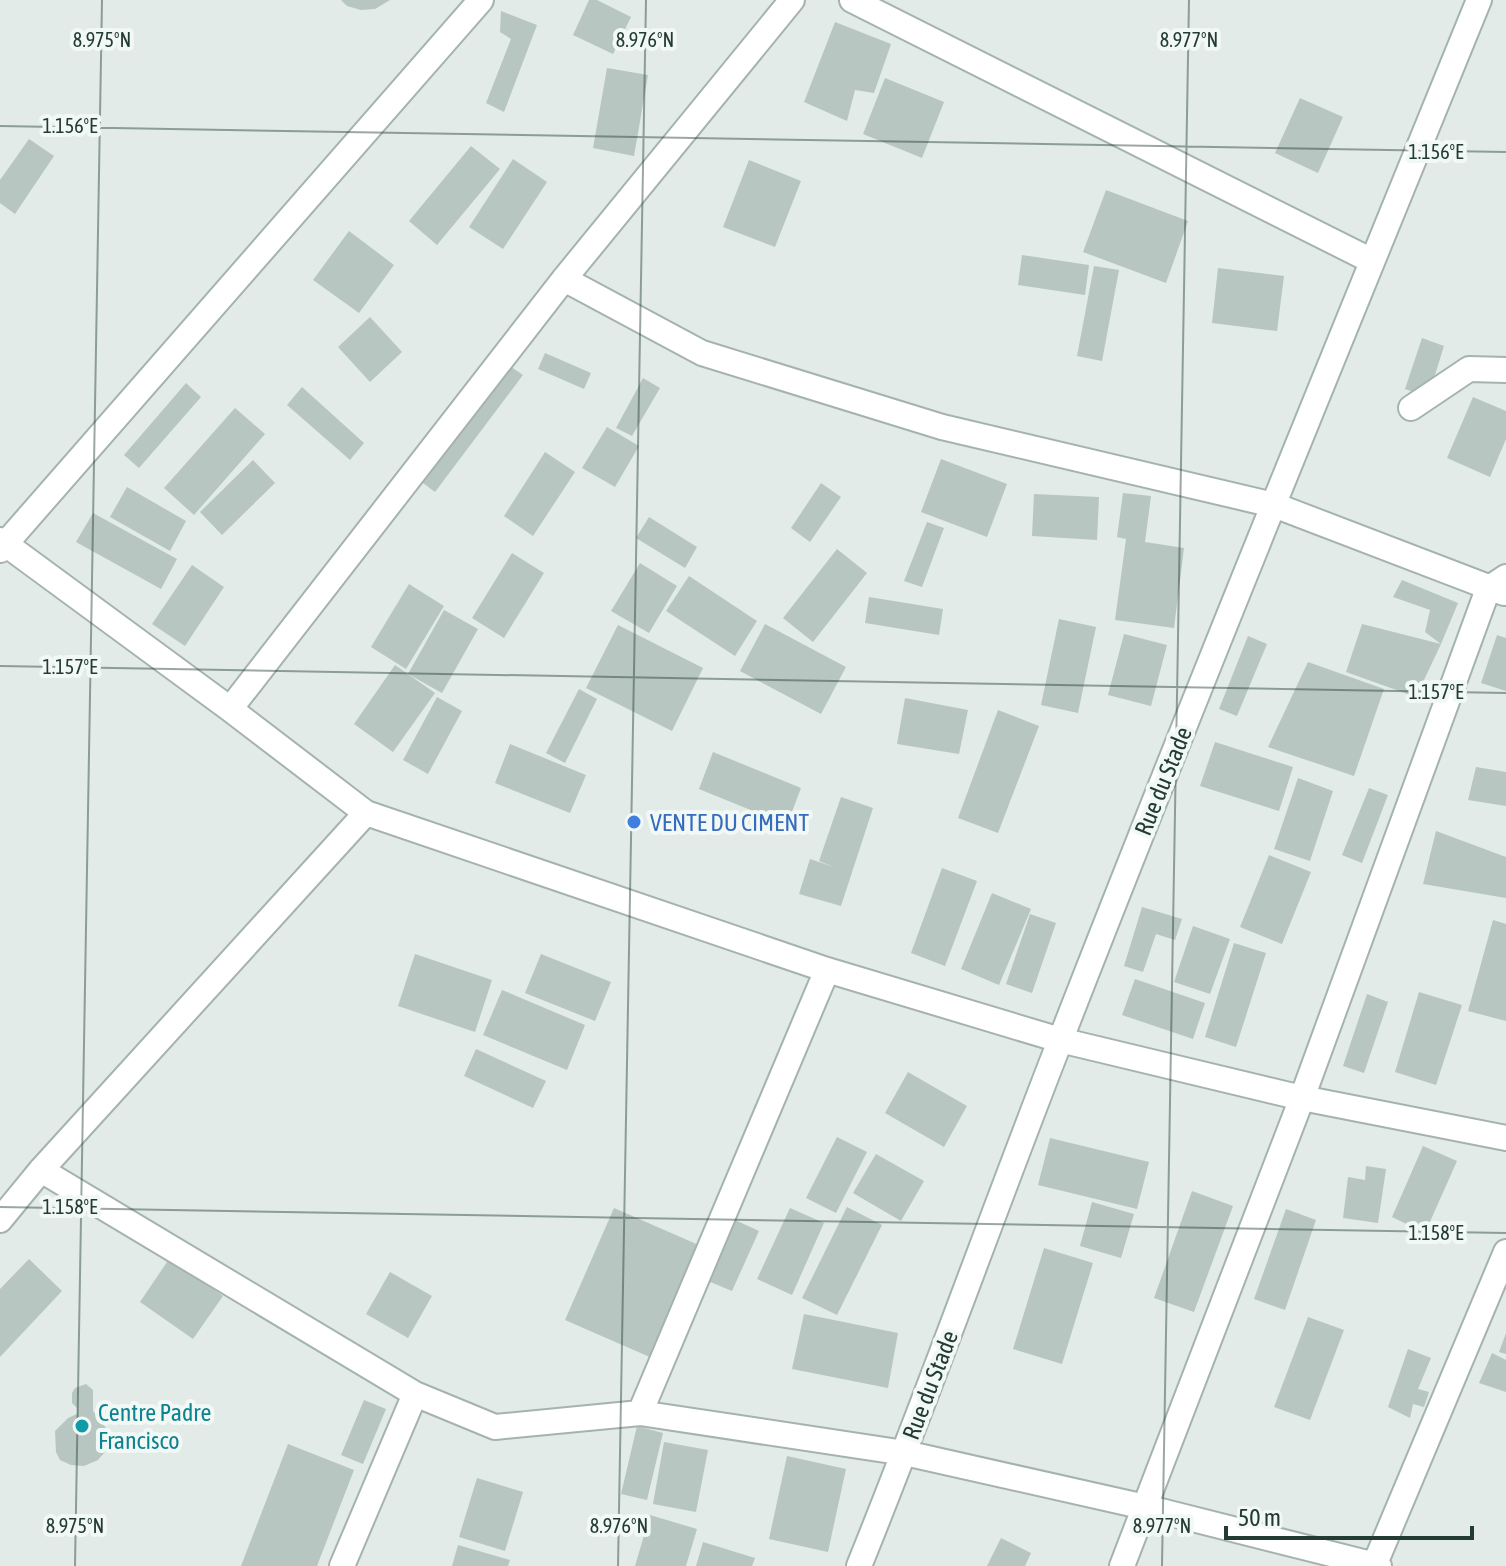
<svg xmlns="http://www.w3.org/2000/svg" width="1506" height="1566" font-family="'Asap Condensed',sans-serif">
	<rect width="100%" height="100%" fill="#e2ebe7"/>
	<path fill="#b7c6c0" d="M341,0H390L375,9L361,10L347,6Z
		M589,0H597L631,17L613,54L573,35Z
		M501,11L537,25L504,112L486,103L511,39L500,32Z
		M835,22L891,44L874,93L855,90L847,121L804,102Z
		M607,68L648,75L634,156L593,148Z
		M885,78L944,102L922,158L863,134Z
		M1300,98L1343,117L1318,173L1275,153Z
		M29,139L54,156L15,214L0,203V180Z
		M471,146L500,169L437,245L409,221Z
		M513,159L547,182L503,249L469,227Z
		M749,160L801,181L775,247L723,227Z
		M1106,190L1188,221L1166,283L1083,252Z
		M349,231L394,265L359,313L313,280Z
		M1022,255L1089,265L1085,295L1018,285Z
		M1094,266L1119,270L1102,361L1077,356Z
		M1218,268L1284,276L1277,331L1212,323Z
		M370,317L402,352L370,382L338,347Z
		M1422,338L1444,346L1428,397L1405,389Z
		M545,353L591,373L584,389L538,369Z
		M507,364L523,375L435,492L419,480Z
		M643,378L660,388L632,436L616,428Z
		M186,383L201,397L139,468L124,455Z
		M302,387L364,443L350,460L287,405Z
		M1473,397L1506,411V439L1490,477L1447,458Z
		M235,408L265,434L194,515L164,488Z
		M607,427L639,446L615,487L582,468Z
		M545,452L575,472L533,536L504,516Z
		M941,459L1007,484L987,537L921,512Z
		M253,460L275,483L222,535L200,512Z
		M821,483L841,497L810,542L791,528Z
		M127,487L186,521L170,551L110,517Z
		M1123,493L1151,496L1145,542L1184,548L1174,628L1115,620L1126,539L1117,537Z
		M1034,494L1099,497L1097,540L1032,536Z
		M93,513L177,559L161,589L76,542Z
		M649,517L697,547L685,568L636,538Z
		M927,522L944,528L922,587L904,581Z
		M837,549L867,573L813,642L783,618Z
		M512,553L544,573L504,638L472,618Z
		M640,563L677,586L649,633L611,611Z
		M192,565L224,587L185,646L152,624Z
		M689,576L757,621L735,656L666,611Z
		M1402,580L1458,603L1441,644L1425,632L1430,610L1393,597Z
		M409,584L444,606L406,669L371,647Z
		M869,597L943,609L939,635L865,623Z
		M444,610L478,629L442,693L408,674Z
		M1059,619L1096,627L1078,713L1041,705Z
		M765,624L846,667L821,714L740,671Z
		M1362,624L1441,644L1416,697L1346,672Z
		M618,625L703,668L672,731L586,688Z
		M1124,634L1167,645L1151,706L1108,695Z
		M1497,635L1506,638V691L1481,683Z
		M1248,636L1267,644L1237,716L1219,709Z
		M1308,662L1384,689L1354,776L1268,747Z
		M395,665L435,693L393,752L354,724Z
		M579,689L597,699L565,763L546,753Z
		M437,697L462,711L428,774L403,760Z
		M905,698L968,710L959,754L897,744Z
		M998,710L1039,726L998,833L958,818Z
		M1215,742L1293,767L1279,811L1200,786Z
		M510,744L586,775L570,813L495,783Z
		M713,752L801,788L787,825L699,789Z
		M1476,767L1506,772V806L1468,800Z
		M1298,778L1333,791L1310,861L1274,849Z
		M1369,788L1388,795L1362,863L1342,855Z
		M841,797L873,808L841,906L799,894L810,859L834,867L819,861Z
		M1436,831L1506,857V898L1423,884Z
		M1269,855L1311,872L1282,944L1240,927Z
		M942,868L977,881L945,966L911,953Z
		M992,893L1031,909L999,985L961,969Z
		M1142,907L1182,919L1175,940L1156,934L1143,972L1124,966Z
		M1030,914L1056,923L1032,993L1006,984Z
		M1493,920L1506,924V1021L1468,1011Z
		M1193,926L1230,939L1210,994L1174,982Z
		M1234,943L1266,953L1236,1047L1205,1037Z
		M415,954L492,980L475,1032L398,1006Z
		M541,954L611,982L595,1021L525,993Z
		M1135,979L1205,1003L1193,1039L1122,1015Z
		M502,990L585,1025L567,1070L483,1035Z
		M1419,992L1462,1005L1436,1085L1395,1072Z
		M1367,994L1388,1002L1364,1073L1343,1066Z
		M476,1049L546,1081L533,1108L464,1076Z
		M908,1072L967,1106L944,1147L885,1113Z
		M837,1137L867,1152L836,1213L806,1198Z
		M1050,1138L1149,1162L1137,1209L1038,1185Z
		M1423,1146L1457,1161L1425,1233L1392,1217Z
		M876,1154L924,1181L901,1221L853,1193Z
		M1366,1166L1386,1169L1378,1223L1343,1218L1348,1177L1365,1180Z
		M1192,1191L1233,1206L1194,1312L1154,1298Z
		M1092,1202L1134,1214L1121,1258L1080,1246Z
		M847,1207L882,1225L837,1315L802,1298Z
		M614,1208L701,1246L652,1358L565,1320Z
		M790,1208L824,1223L792,1295L757,1279Z
		M1286,1209L1316,1220L1285,1310L1254,1299Z
		M735,1220L759,1231L732,1291L708,1281Z
		M1044,1248L1093,1263L1062,1364L1013,1349Z
		M29,1259L62,1291L0,1357V1289Z
		M169,1259L223,1296L193,1339L140,1302Z
		M390,1272L432,1296L408,1338L366,1314Z
		M804,1314L898,1333L888,1388L792,1369Z
		M1308,1317L1344,1330L1310,1420L1274,1407Z
		M1506,1333V1354L1499,1352Z
		M1408,1349L1431,1358L1418,1389L1429,1392L1424,1407L1413,1404L1410,1418L1388,1407Z
		M1492,1353L1506,1360V1392L1479,1383Z
		M86,1384L93,1390V1411L109,1432L110,1446L98,1460L84,1466L71,1465L60,1460L56,1452L55,1431L68,1418L77,1414V1408L72,1403V1393L75,1388Z
		M364,1400L386,1409L363,1464L341,1455Z
		M637,1426L663,1433L647,1500L621,1494Z
		M664,1442L708,1450L696,1512L653,1504Z
		M288,1444L354,1470L317,1566H241Z
		M787,1456L846,1469L828,1552L769,1539Z
		M477,1478L523,1492L505,1551L459,1537Z
		M650,1515L697,1529L686,1566H635Z
		M1001,1538L1031,1553L1025,1566H987Z
		M703,1542L755,1558L752,1566H696Z
		M458,1545L510,1560L508,1566H452Z"/>
	<g fill="none" stroke-linecap="round" stroke-linejoin="round">
		<g stroke="#a5b3ae" stroke-width="28">
			<path id="street" d="M852,0L1372,261
				M564,279L702,353L942,427L1274,505L1504,593
				M1411,408L1469,369L1506,370
				M0,540L230,709L366,813L827,970L1060,1040L1302,1098L1506,1138
				M0,550L481,0
				M230,709L564,279L792,0
				M41,1170L415,1394L495,1427L640,1413L905,1453L1145,1507L1379,1566
				M0,1220L41,1170L366,813
				M640,1413L827,970
				M342,1566L415,1394
				M859,1566C930,1391 993,1212 1062,1036C1197,690 1338,345 1479,0
				M1122,1566L1302,1098L1488,589L1506,577
				M1374,1566L1506,1252"/>
		</g>
		<use href="#street" stroke="#fff" stroke-width="24"/>
	</g>
	<path fill="none" stroke="#233b35" stroke-width="2" stroke-opacity="0.45" d="M0,126L1506,152M0,666L1506,693M0,1207L1506,1233M75,1566L102,0M618,1566L646,0M1162,1566L1189,0"/>
	<circle fill="#3f7fe0" stroke="#f2f8f5" stroke-width="3" cx="634" cy="822" r="8"/>
	<circle fill="#0f9aa8" stroke="#f2f8f5" stroke-width="3" cx="82" cy="1426" r="8"/>
	<g text-anchor="middle" dominant-baseline="central" stroke-width="8" stroke-linejoin="round" paint-order="stroke">
		<g font-size="24" fill="#233b35" stroke="#f2f8f5">
			<text transform="translate(1163 781) rotate(-68)">Rue du Stade</text>
			<text transform="translate(930 1385) rotate(-69)">Rue du Stade</text>
		</g>
		<g font-size="24" fill="#366cbe" stroke="#f2f8f5" text-anchor="start">
			<text x="650" y="822">VENTE DU CIMENT</text>
		</g>
		<g font-size="24" fill="#0d838f" stroke="#f2f8f5" text-anchor="start">
			<text x="98" y="1412">Centre Padre<tspan x="98" dy="28">Francisco</tspan></text>
		</g>
	</g>
	<g font-size="20" text-anchor="middle" fill="#233b35" stroke="#f2f8f5" stroke-width="8" stroke-linejoin="round" paint-order="stroke">
		<text x="102" y="47">8.975°N</text>
		<text x="645" y="47">8.976°N</text>
		<text x="1189" y="47">8.977°N</text>
		<text x="70" y="133">1.156°E</text>
		<text x="1436" y="159">1.156°E</text>
		<text x="70" y="674">1.157°E</text>
		<text x="1436" y="699">1.157°E</text>
		<text x="70" y="1214">1.158°E</text>
		<text x="1436" y="1240">1.158°E</text>
		<text x="75" y="1533">8.975°N</text>
		<text x="619" y="1533">8.976°N</text>
		<text x="1162" y="1533">8.977°N</text>
	</g>
	<path d="M1226 1526v12h246v-12" fill="none" stroke="#233b35" stroke-width="4"/>
	<text x="1238" y="1526" font-size="24" fill="#233b35" stroke="#f2f8f5" stroke-width="6" paint-order="stroke">50 m</text>
</svg>
